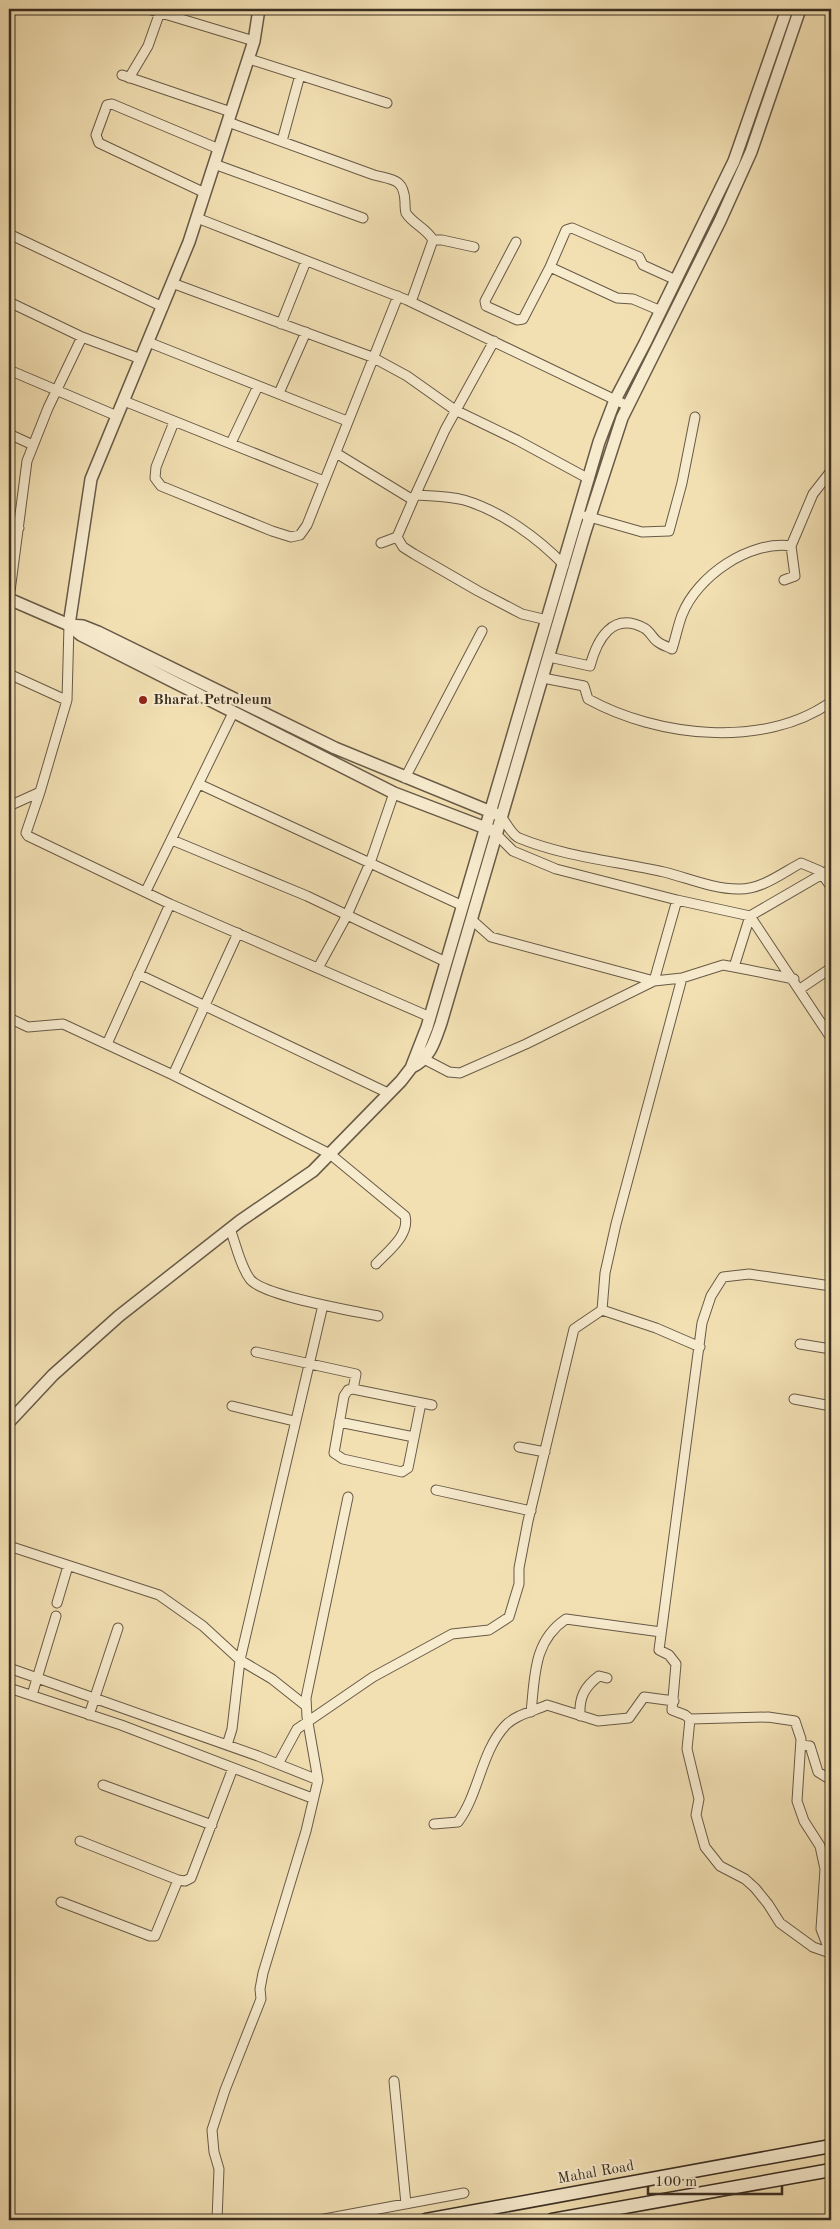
<svg xmlns="http://www.w3.org/2000/svg" width="840" height="2229" font-family="'Old Standard TT',serif">
	<rect width="100%" height="100%" fill="#f2e0b3"/>
	<filter id="stains"><feTurbulence type="fractalNoise" baseFrequency=".004" numOctaves="4"/><feColorMatrix values="0 0 0 0 .2 0 0 0 0 .09 0 0 0 0 .02 0 0 0 .5 -.17"/></filter>
	<radialGradient id="worn" r=".72"><stop offset=".6" stop-color="#630" stop-opacity="0"/><stop offset="1" stop-color="#630" stop-opacity=".3"/></radialGradient>
	<g fill="none" stroke-linecap="round" stroke-linejoin="round">
		<g stroke="#685a46" stroke-width="11">
			<path id="minor" d="M148,9L254,41
				M249,59L387,103
				M122,75L231,112
				M129,78L148,46L160,12
				M228,122L374,175C394,180 404,179 405,202C405,205 405,210 406,213C413,224 426,228 433,240L411,302
				M282,141L300,75
				M214,164L363,218
				M205,193L99,143L96,135L107,105L112,104L219,149
				M197,218L407,300L628,406
				M9,234L163,307
				M433,240H442L474,247
				M516,242L485,301L486,306L517,320L523,319L550,267L617,298L633,299L661,311
				M550,267L566,230L572,228L639,257L643,265L676,280
				M172,283L372,357L407,376L455,410L517,440L589,479
				M9,302L82,337
				M281,324L306,261
				M148,342L347,421
				M9,370L117,416
				M279,393L306,332
				M124,401L324,481
				M174,422L156,467L155,478L161,486L272,531L291,537L300,535L307,525L398,296
				M9,434L33,445
				M231,443L258,386
				M336,453L413,500L445,430L494,341
				M415,495C431,496 448,496 464,500C501,511 538,538 564,565
				M586,516L642,532L669,531L682,483L695,417
				M9,521L19,528
				M397,537L403,547L414,554L478,591L522,614L547,620
				M381,543L397,537L413,500
				M784,580L795,576L791,546
				M9,599L27,461L48,408L82,337L141,359
				M549,657L590,666C597,640 612,611 644,628C650,631 653,639 658,642C662,645 668,647 672,649C676,637 678,625 682,615C697,576 750,540 791,546L813,494L831,471
				M9,674L66,700
				M543,678L584,686L588,699C657,737 764,749 831,702
				M405,778L482,631
				M199,784L463,906
				M40,792L26,833L28,836L170,904L430,1017
				M9,806L40,792L67,700L69,625
				M502,818C507,824 512,835 519,838C565,857 616,861 664,872C688,878 713,889 738,889C761,890 782,873 801,863L820,871L831,887
				M496,834L513,851L556,869L677,900L750,916L831,869
				M172,840L307,896L446,962
				M146,891L233,713
				M750,916L831,1038
				M750,916L734,967L794,979
				M472,920L491,937L654,981L677,900
				M318,968L347,915L370,863L394,793
				M138,974L388,1093
				M800,989L831,968
				M9,1018L28,1027L63,1024L173,1075L330,1154L405,1216C410,1235 388,1251 376,1264
				M107,1044L170,904
				M424,1059L449,1072L460,1073L526,1044L654,981L682,978L723,965L734,967
				M173,1075L238,933
				M230,1229C236,1244 240,1266 250,1279C262,1296 354,1311 378,1316
				M602,1310L605,1273L616,1224L682,978
				M602,1310L656,1328L700,1347
				M800,1344L831,1349
				M256,1352L356,1374L353,1389L432,1405
				M353,1389L348,1390L344,1396L334,1453L343,1459L402,1472L408,1468L421,1403
				M794,1399L831,1406
				M232,1406L294,1421
				M339,1422L414,1437
				M519,1447L545,1452
				M436,1490L531,1511
				M9,1546L159,1595L203,1626L240,1660L272,1679L306,1706
				M57,1603L68,1566
				M9,1668L258,1756L318,1780
				M9,1688L121,1725L312,1798
				M32,1695L56,1616
				M531,1712C535,1677 533,1641 566,1619L661,1632
				M89,1715L118,1628
				M580,1716C579,1698 584,1687 599,1676L607,1678
				M690,1719L685,1715L672,1710L676,1664L669,1655L659,1650L702,1323L711,1296L723,1277L749,1274L831,1286
				M227,1745L232,1729L240,1660L323,1305
				M801,1745L810,1746L818,1772L831,1780
				M278,1764L297,1729L373,1677L452,1634L489,1630L509,1617L519,1584V1568L528,1521L574,1329L602,1310
				M103,1785L212,1825
				M434,1824L458,1822C479,1794 481,1752 505,1726C515,1715 534,1711 547,1705L598,1721L629,1718L644,1697L674,1701
				M80,1841L178,1880
				M61,1902L150,1936H155L178,1880L185,1881L191,1878L233,1768
				M830,1953L813,1947L780,1923L768,1904L755,1888L745,1879L720,1866L705,1847L696,1815L699,1799L687,1749L690,1719L768,1717L795,1721L801,1739L797,1801L804,1821L820,1846L825,1869L821,1929L831,1955
				M394,2081L406,2204
				M217,2220L219,2169L214,2152L212,2130L225,2090L261,1999L260,1989L263,1973L306,1831L318,1780L307,1717L306,1698L348,1497
				M319,2220L464,2193"/>
		</g>
		<g stroke="#685a46" stroke-width="14">
			<path id="tertiary" d="M9,599L69,625L81,635L394,793L491,830
				M69,625L91,479L189,242L254,41L259,9
				M69,625L83,626L98,632L335,748L496,814
				M412,1067C430,1059 435,1040 441,1023L585,532L622,418L720,221L751,152L800,9
				M9,1422L53,1375L119,1316L240,1221L313,1171L401,1081L411,1068L427,1027L599,442L615,400L645,343L734,161L787,9"/>
		</g>
		<g stroke="#3a2e22" stroke-width="15">
			<path id="secondary" d="M426,2220L831,2146
				M552,2220L831,2170"/>
		</g>
		<use href="#minor" stroke="#f7ebce" stroke-width="9"/>
		<use href="#tertiary" stroke="#f7ebce" stroke-width="11"/>
		<use href="#secondary" stroke="#f7ebce" stroke-width="12"/>
	</g>
	<circle fill="#8f2418" stroke="#f7ebce" stroke-width="2" cx="143" cy="700" r="5"/>
	<g text-anchor="middle" dominant-baseline="central" stroke-width="4" stroke-linejoin="round" paint-order="stroke">
		<g font-size="15" font-weight="bold" fill="#3a2e22" stroke="#f7ebce" text-anchor="start">
			<text x="153" y="700">Bharat Petroleum</text>
		</g>
		<g font-size="15" fill="#3a2e22" stroke="#f7ebce">
			<text transform="translate(596 2173) rotate(-10)">Mahal Road</text>
		</g>
	</g>
	<rect width="840" height="2229" fill="none" stroke="#f2e0b3" stroke-width="30"/>
	<rect x="10" y="10" width="820" height="2209" fill="none" stroke="#3a2e22" stroke-width="2.5"/>
	<rect x="15" y="15" width="810" height="2199" fill="none" stroke="#3a2e22"/>
	<path d="M648 2186v8h134v-8" fill="none" stroke="#3a2e22" stroke-width="2.5"/>
	<text x="655" y="2186" font-size="15" fill="#3a2e22" stroke="#f7ebce" stroke-width="4" paint-order="stroke">100 m</text>
	<rect width="100%" height="100%" filter="url(#stains)"/>
	<rect width="100%" height="100%" fill="url(#worn)"/>
</svg>
